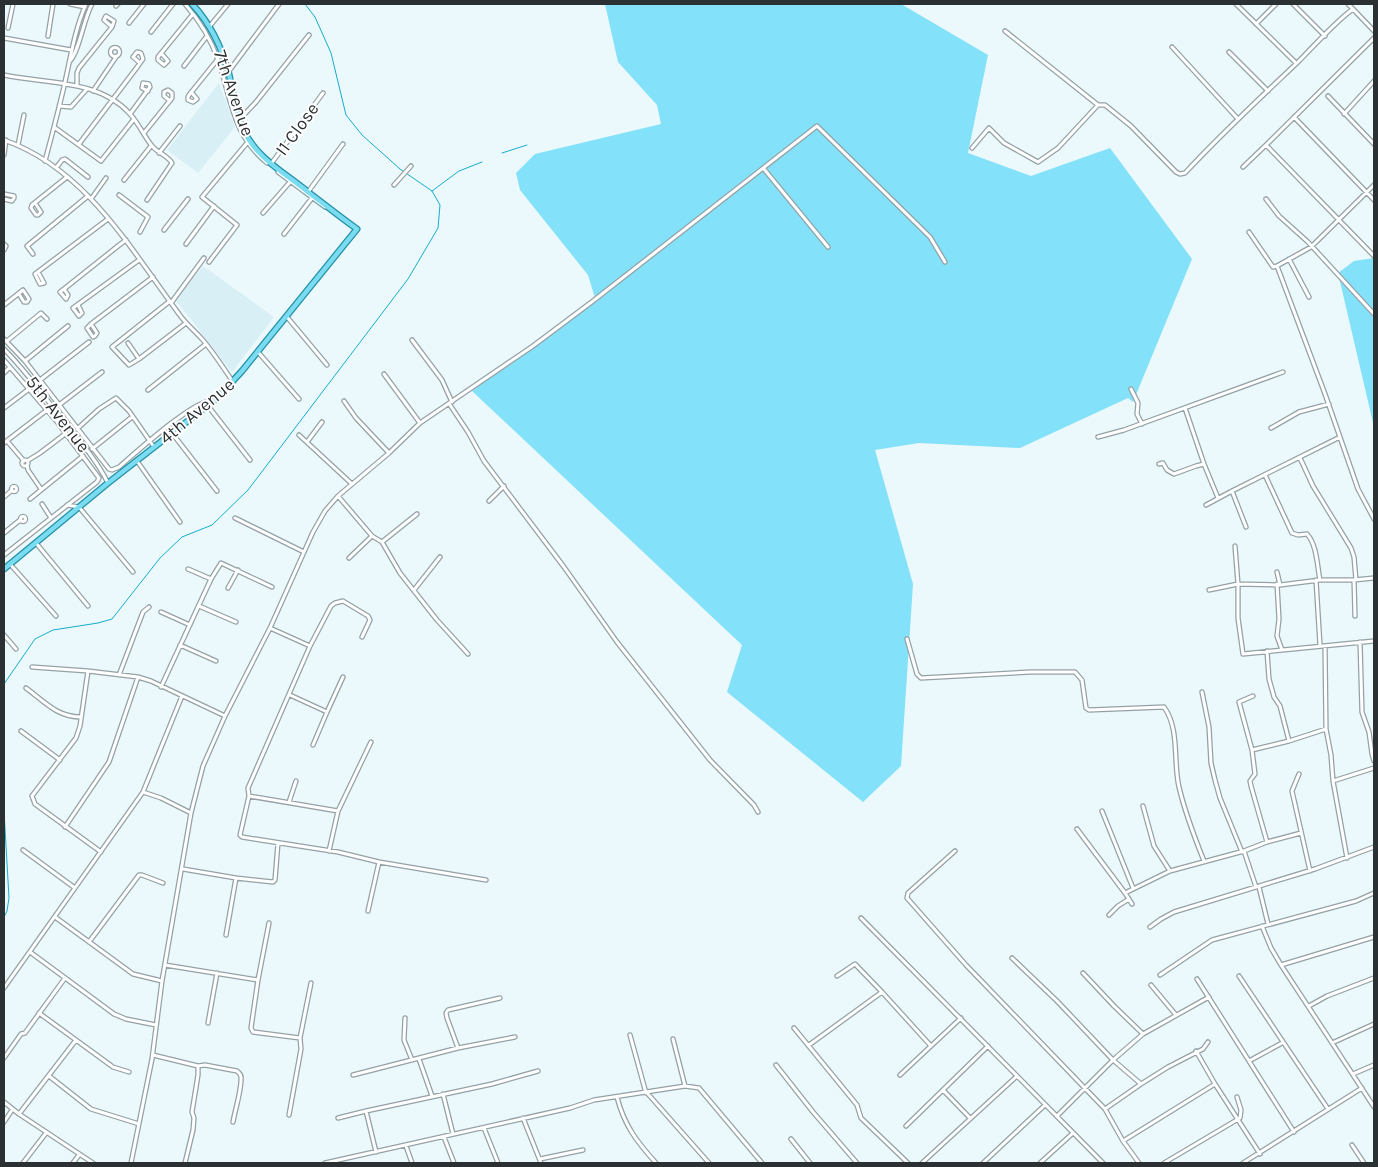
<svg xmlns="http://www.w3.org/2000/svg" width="1378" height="1167" font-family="Karla,sans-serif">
	<rect width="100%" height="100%" fill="#ebf9fd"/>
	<path fill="#d8eff6" d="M219,83L235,127L198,173L167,150Z
		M203,266L274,317L232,372L175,299Z"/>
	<path fill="#83e1fa" d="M605,4H901L988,55L968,153L1031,176L1110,148L1192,259L1133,402L1128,398L1020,448L919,443L875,450L913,584L901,766L863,802L727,692L742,645L472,391L595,298L588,275L520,190L516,173L535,154L661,124L657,105L618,62Z
		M1374,258V427L1338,273L1354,261Z"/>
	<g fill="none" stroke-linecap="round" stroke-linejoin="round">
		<path stroke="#15aecd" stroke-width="1" d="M502,153L527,145
			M432,191L459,171L482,162
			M4,684L35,639L53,630L98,623L112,619L160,558L182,537L212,525L248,490L408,279L438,228L440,205L432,191L400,169L362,135L346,115L331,53L315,17L305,4
			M4,811L9,898L7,911L4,917"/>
		<g stroke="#94a1a5" stroke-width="5.5">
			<path id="minor" d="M70,4L85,7
				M185,4C199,20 211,39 218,60C232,101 232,134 267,163
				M1236,4L1296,63
				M1293,4L1325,36
				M1348,4L1353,9
				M116,6L118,4
				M106,16L114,21L112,27L104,20Z
				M129,23L144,4
				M1256,24L1276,4
				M209,27L228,4
				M8,28L13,4
				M1005,31L1098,105H1105L1131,126L1176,172L1180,174L1185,173C1221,134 1260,98 1298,62C1315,45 1335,22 1353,9L1374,31
				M151,32L173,4
				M48,36L53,4
				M4,38L71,50
				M1374,38L1266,145L1374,256
				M1172,47L1238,119
				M110.5 52a4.5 4.5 0 1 1 9 0a4.5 4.5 0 1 1-9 0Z
				M1229,52L1268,91
				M161,53L168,61L164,65L158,60V57L193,14
				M70,61C79,52 84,18 92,4
				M184,66L207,36
				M229,71L279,4
				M4,75C46,84 99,79 130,114C139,124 144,136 152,146C158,153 168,156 172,163L147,200
				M77,86V73L79,68L112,27
				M93,91L116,57
				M191,92L197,99L193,102L188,100V97L189,95L218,59
				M1328,96L1374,144
				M59,106L71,107L87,89
				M130,114L150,87L149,84L143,83L142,88L148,91
				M1344,114L1374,81
				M1294,117L1374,200
				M240,119L256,102L309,35
				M54,127L101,161L134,119
				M144,133L172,98V93L168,90L164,92V96L170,101
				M4,140C85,168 130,248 179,314C185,323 194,330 202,339C214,353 223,367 233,382
				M79,144L138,66L143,59L141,53L137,52L133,57L140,63
				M18,145L24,115
				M972,148L989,128L1004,143L1038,162L1058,148L1098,105
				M159,153L180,126
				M4,155L6,140
				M45,161C52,135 59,109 65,82C71,55 75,29 86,4
				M271,164L323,93
				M1243,167L1266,145
				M56,168L62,160L65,159L88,177
				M764,169L828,247
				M278,172L325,207
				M124,180L151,146
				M394,185L411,166
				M308,192L343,144
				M4,194L14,196V198L12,201L4,199
				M119,195L148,217L140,232
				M91,199L106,178
				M1266,199L1279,216L1308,242L1374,314
				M35,203L41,212L38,215H36L31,208L32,205L67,177
				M263,213L290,182
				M164,230L188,199
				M1249,232L1273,267L1277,266L1311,247L1374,185
				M284,234L312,198
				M4,244L6,246L4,250
				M186,244L214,206
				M33,254L27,246L88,196
				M1289,259L1309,297
				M209,262L237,225L202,197L247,143
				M1277,266L1325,394L1358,489L1374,519
				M38,272L44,283L40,284L35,274L108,219
				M64,289L68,295L66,299L60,292L64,289L118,246L126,240
				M170,301L112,347L129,365L139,359L186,323
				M171,303L204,258
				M4,305L23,290L29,299L27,302H24L19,294
				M78,305L82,313L79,316
				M79,316L73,308L139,260
				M287,317L327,365
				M91,324L97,333L95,336L93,337L87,328L91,324L153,277
				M4,339L25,361L109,469L112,470L119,467C133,455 198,396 213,401
				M412,340L442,380L452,402
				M7,341L41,313L47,319
				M128,343L139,359
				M4,349C23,368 39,390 56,411C74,434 95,457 108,483
				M258,352L299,399
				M4,360L58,423L99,478L97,482L4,555
				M25,361L68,326
				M4,373L10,367
				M384,374L420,423
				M40,380L89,342
				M1131,389L1138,403L1137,414L1142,424
				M148,390L206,344
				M344,401L356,418L389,453
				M59,405L102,372
				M450,405L468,432L484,461L564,567L617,642L710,760L754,805L758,812
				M208,406L250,460
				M4,408L29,389
				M1185,408L1204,464L1218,498
				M1271,428L1299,412L1329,404
				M77,429L99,409L116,398L129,411L154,447
				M172,433L217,491
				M299,435L352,484
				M1098,437L1124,430L1283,372
				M7,441L24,461
				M307,442L322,422
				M4,443L47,410
				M92,449L132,417
				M1300,458L1313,486L1351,548L1354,557L1356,580
				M22 463a3 3 0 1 1 6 0a3 3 0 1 1-6 0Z
				M27,461L40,453L65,434
				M137,461L180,522
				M1159,464L1163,463L1167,470L1174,474L1196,466L1204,464
				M27,465L28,470L41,489
				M1265,475L1292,533L1298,535L1307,534C1317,545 1317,565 1320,580
				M11.5 489a2.5 2.5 0 1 1 5 0a2.5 2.5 0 1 1-5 0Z
				M338,496L372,536L382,542L400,573L437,620L468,654
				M4,497L11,491
				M30,499L83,456
				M489,501L504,486
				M42,504L51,518
				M67,505L79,507L133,572
				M1206,505L1232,491
				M20.5 519a2.5 2.5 0 1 1 5 0a2.5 2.5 0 1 1-5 0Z
				M235,518L304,552
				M1246,527L1232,491L1340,437
				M4,533L20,520
				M382,542L417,514
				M36,543L88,606
				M1235,546L1238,584L1279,585
				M349,558L372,536
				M10,564L56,616
				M188,569L211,579
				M1277,572L1280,585L1320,580H1354L1374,578
				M1316,580L1320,645
				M1354,580L1355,616
				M1277,584L1279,619L1277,636L1282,650
				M228,588L238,570
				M414,590L440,557
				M1209,590L1238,584V618L1243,654L1374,641
				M199,606L236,622
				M161,612L190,625
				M270,628L310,646
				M4,635L16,649
				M362,637L370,620L368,616L343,601L335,603L331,606L310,646L248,788L249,796L240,835L242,837L338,852L379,862L368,911
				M907,639L917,674L921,678L1031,672H1075L1082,680L1086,708L1089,710L1164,707C1180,729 1173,762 1179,787C1185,813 1194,836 1204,861
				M1360,642L1362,712L1369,732L1372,754
				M180,645L216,661
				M1325,646L1326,729L1331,755L1333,781L1347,858
				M1267,651L1269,679L1274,697L1280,706L1289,741
				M32,667L88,671L138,677L151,681L225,716
				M88,671L80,726L76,738L32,796L35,804L101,852
				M119,675L143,612L149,607
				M161,687L211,579L221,563L272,587
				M26,688C45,702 57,717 81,717
				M1202,692L1209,727L1211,763L1215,780L1220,798L1242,852
				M290,695L327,712L313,745
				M1253,696L1239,702L1252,750L1289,741L1326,729
				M327,712L343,677
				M21,731L60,760
				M1374,753L1372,754L1374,761
				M1299,774L1292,791L1310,871
				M1333,781L1374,768
				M143,792L161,798L191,813
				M249,796L338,811L371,742
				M289,802L296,781
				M1143,806L1154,846L1170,871
				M1102,811L1133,888
				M65,827L109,762L138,677
				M1077,829L1125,893L1170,871L1244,851L1256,887
				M1267,842L1301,833
				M23,850L75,888
				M329,851L338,811
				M955,851L908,893L907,898L966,965L1105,1109L1123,1141L1215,1084
				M1244,851L1267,842L1251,786L1250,781L1255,774L1252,750
				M379,862L486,880
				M183,869L236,878L273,882L275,880L278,843
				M1259,887L1268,924
				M1125,893L1132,904
				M1109,915L1118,906L1129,899
				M55,917L133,974L162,981
				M861,918L1103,1163
				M269,923L258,980L251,1028L253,1032L300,1038L301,1049L289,1115
				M1262,926L1271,948L1281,965L1374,1107
				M1150,927L1161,919L1174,912L1315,869L1374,847
				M226,935L236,878
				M89,942L139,875H142L163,883
				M30,952L114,1014L126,1019L156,1025
				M1012,958L1057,1001L1113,1060L1141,1084L1168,1067L1203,1049L1208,1042
				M165,965L258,980
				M1281,965L1374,937
				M1160,975L1212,940L1334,907L1356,901L1374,893
				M837,976L855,964L882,992
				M1239,976L1328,1109
				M1197,979L1294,1132
				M1151,985L1176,1015
				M4,988L143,792L182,696
				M1309,1006L1327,996L1374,978
				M39,1013L113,1067L129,1072
				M405,1018L404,1040L412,1060
				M208,1023L217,973
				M794,1028L857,1105L861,1118L908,1163
				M1143,1034L1209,997
				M630,1035L646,1093
				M300,1038L311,983
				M673,1039L685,1086
				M1332,1043L1374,1024
				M809,1045L882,992L931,1046
				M458,1048L447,1018L446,1013L448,1010L500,998
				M1196,1051L1215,1084L1260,1154
				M153,1055L198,1066L205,1065L237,1071C239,1073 241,1074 241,1077C242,1089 235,1110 233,1122
				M4,1058L21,1034L25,1033L65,978
				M419,1059L432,1096
				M1249,1061L1282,1043
				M776,1065L813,1112L857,1163
				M1353,1074L1374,1065
				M353,1075L458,1048L515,1037
				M900,1075L961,1018
				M49,1076L91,1109L139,1124
				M943,1090L970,1118
				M443,1094L453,1134
				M648,1094L709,1163
				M617,1097C624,1125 637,1142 656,1163
				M4,1102L19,1114L76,1040
				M1105,1109L1141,1084
				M19,1114L93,1163
				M1057,1116L1113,1060L1143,1034L1114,1006L1083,973
				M338,1118L366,1111
				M523,1118L541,1163
				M4,1122L12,1110
				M906,1126L988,1046
				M484,1128L498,1163
				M444,1137L454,1163
				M791,1139L810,1163
				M1123,1141L1139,1163
				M1352,1145L1364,1163
				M406,1146L412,1163
				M376,1152L366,1111L492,1084L538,1071
				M540,1159L583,1150
				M23,1163L46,1133
				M73,1163L79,1155
				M131,1163L152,1059L162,981L191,813L203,766L225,716L270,628L313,532L325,511L338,496L389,453L420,423L533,346L593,301L817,126L930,237L945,262
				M185,1163L193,1130L194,1118L192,1112L198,1075V1066
				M325,1163L570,1108L594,1100L685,1086L699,1088L762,1163
				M922,1163L1017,1076
				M983,1163L1045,1105
				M1040,1163L1073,1133
				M1164,1163L1240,1118L1241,1110L1237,1097
				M1243,1163L1362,1088"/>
		</g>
		<g stroke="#2490a7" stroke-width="7">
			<path id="major" d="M4,569L108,483L216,399L242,371L357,229C340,217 324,204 308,192C285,173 256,158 243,129C236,112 233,92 229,74C222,48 210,23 192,4"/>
		</g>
		<use href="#minor" stroke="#fff" stroke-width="3"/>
		<use href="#major" stroke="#7adcf0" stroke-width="4.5"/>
	</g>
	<g text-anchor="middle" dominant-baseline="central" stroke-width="4" stroke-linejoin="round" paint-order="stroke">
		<g font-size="18" fill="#2b3032" stroke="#fff">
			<text transform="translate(234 93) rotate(71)">7th Avenue</text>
			<text transform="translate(297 129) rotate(-54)">I1 Close</text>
			<text transform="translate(197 411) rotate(-40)">4th Avenue</text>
			<text transform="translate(58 414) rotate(52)">5th Avenue</text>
		</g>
	</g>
	<rect width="1378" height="1167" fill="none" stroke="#2b3032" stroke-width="10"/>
</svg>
